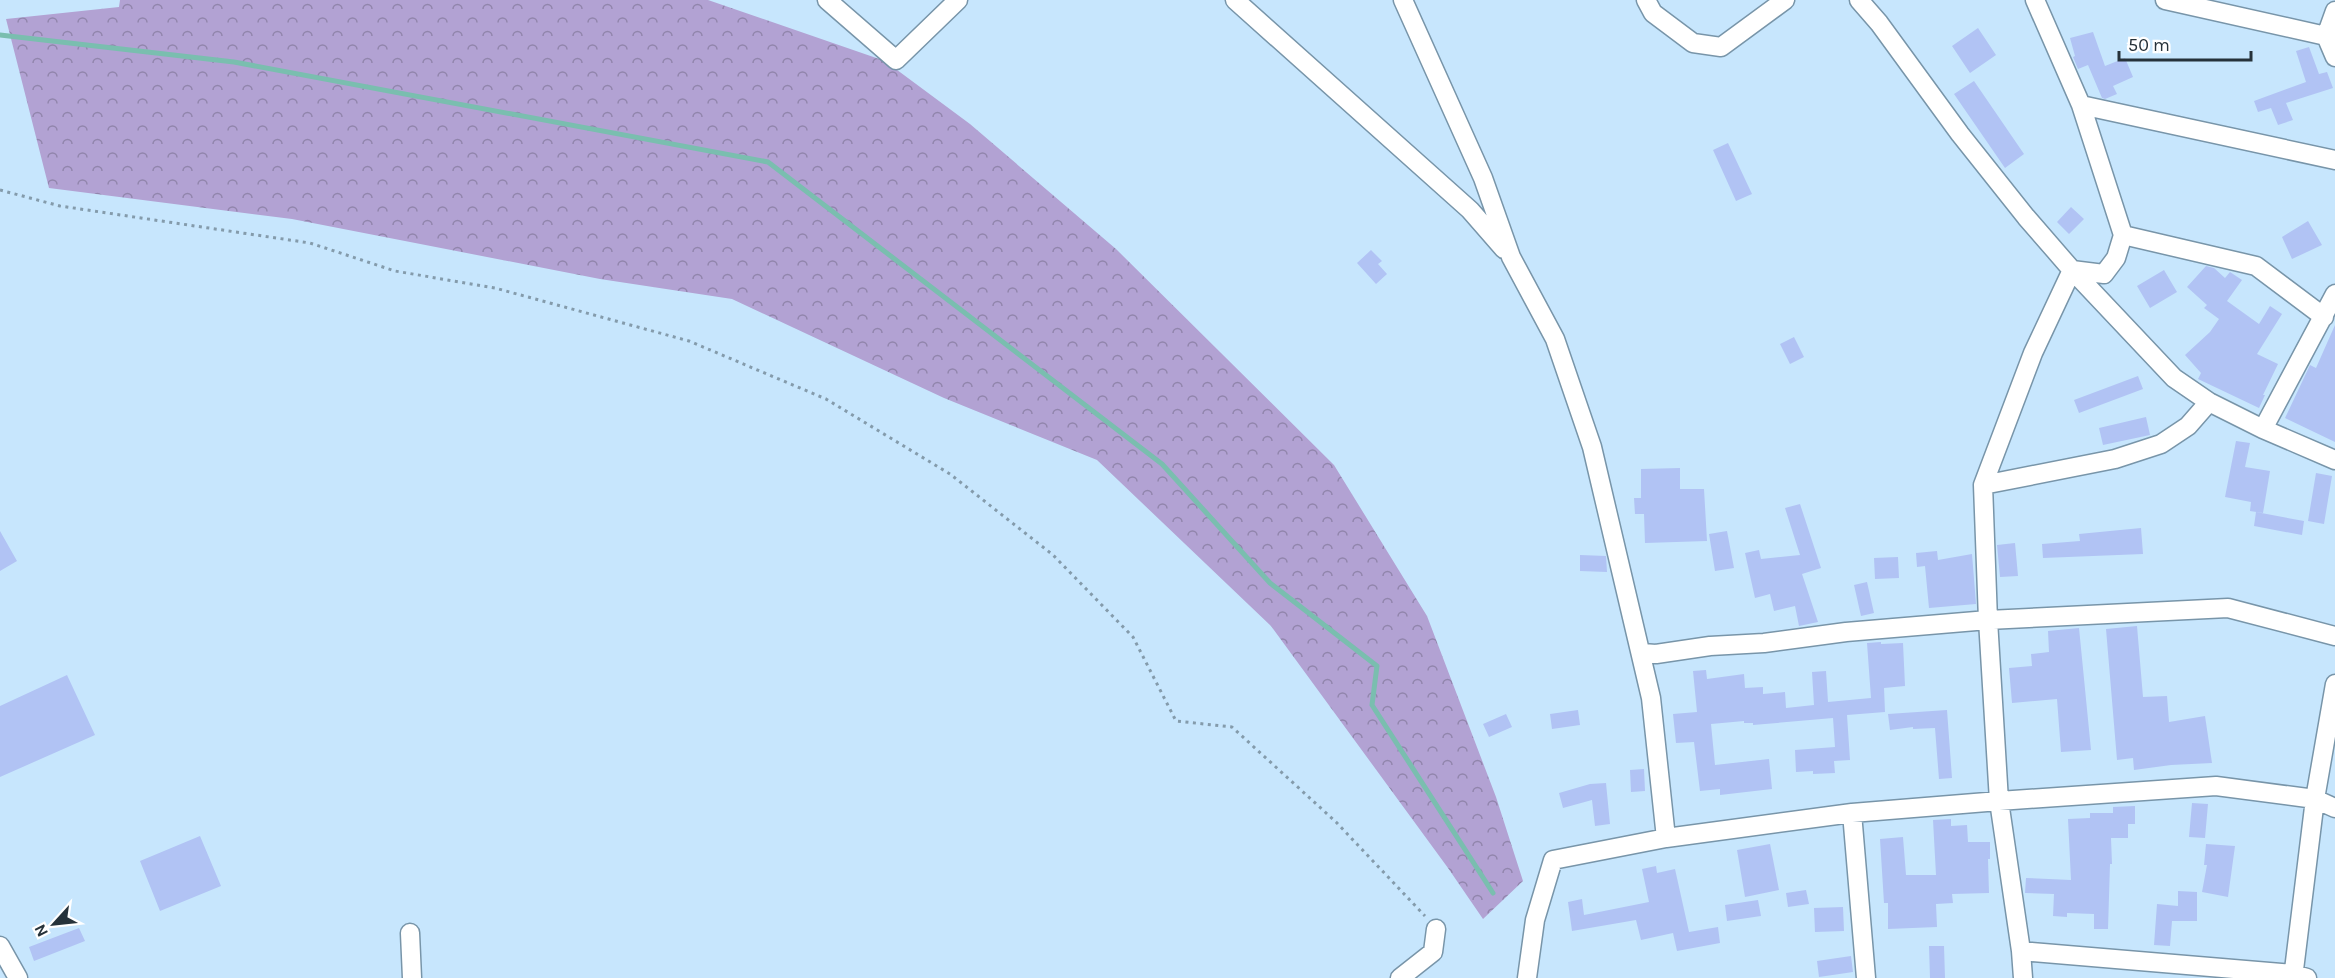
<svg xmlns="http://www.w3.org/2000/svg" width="2335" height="978" font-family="Karla,sans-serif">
	<defs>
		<pattern id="forest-crowns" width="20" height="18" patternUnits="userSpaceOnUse" patternTransform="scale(1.5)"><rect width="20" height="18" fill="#b2a2d3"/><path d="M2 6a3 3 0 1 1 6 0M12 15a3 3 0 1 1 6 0" fill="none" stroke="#9185ac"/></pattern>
	</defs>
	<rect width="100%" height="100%" fill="#c7e6fd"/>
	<path fill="url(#forest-crowns)" d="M120,0H708L885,61L970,124L1116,249L1334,465L1427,616L1496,797L1523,881L1483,919L1448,868L1271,626L1097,460L944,398L732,299L600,279L292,219L49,188L6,19L119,7Z"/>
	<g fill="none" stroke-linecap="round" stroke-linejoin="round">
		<path stroke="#7abeaf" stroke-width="5" d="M0,35L234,62L768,162L1162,464L1270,583L1377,666L1372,705L1493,893"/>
	</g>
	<path fill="#b1c3f4" d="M1978,28L1996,55L1970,73L1952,46Z
		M2093,32L2105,66L2125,58L2133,77L2113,86L2117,94L2105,99L2102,98L2088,65L2078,69L2073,57L2075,56L2070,38Z
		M2309,47L2319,74L2327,72L2333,88L2286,103L2293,120L2278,125L2271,108L2258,112L2254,101L2306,82L2296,51Z
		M1974,81L2024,154L2005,168L1954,94Z
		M1728,143L1752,194L1736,201L1713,150Z
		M2071,207L2084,219L2069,234L2057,222Z
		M2308,221L2322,245L2292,259L2282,237Z
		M1371,250L1382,261L1378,264L1387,274L1376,284L1357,263Z
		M2206,266L2214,268L2225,278L2230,272L2242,280L2227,301L2259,324L2270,306L2282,314L2257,354L2278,364L2263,395H2265L2259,408L2198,379L2201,373L2185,355L2210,332L2219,319L2204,308L2207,305L2187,287Z
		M2164,270L2177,292L2150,308L2137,286Z
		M2335,325V442L2285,418L2310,365L2316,368Z
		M1794,337L1804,357L1790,364L1780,344Z
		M2138,376L2143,389L2079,413L2074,400Z
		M2146,417L2150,435L2103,445L2099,428Z
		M2236,441L2250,443L2245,467L2270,471L2263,513L2250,511L2251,502L2225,497Z
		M1680,468V489H1704L1707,541L1645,543L1644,514H1635L1634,498H1641V469Z
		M2316,473L2332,476L2324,524L2308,521Z
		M1800,504L1821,568L1802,574L1818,622L1799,626L1795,606L1774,611L1770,594L1755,598L1745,553L1759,550L1761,559L1800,555L1785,508Z
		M2256,512L2304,521L2302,535L2254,526Z
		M2141,528L2143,554L2043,558L2042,544L2080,541L2079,534Z
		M0,531L17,561L0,571Z
		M1727,531L1734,568L1715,571L1709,534Z
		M2015,543L2018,576L2000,577L1997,545Z
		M1937,551L1938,560L1972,554L1976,604L1929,608L1925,566L1917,567L1916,553Z
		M1580,555L1606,556L1607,572L1580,571Z
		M1898,557L1899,578L1875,579L1874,558Z
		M1867,582L1874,613L1861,616L1854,585Z
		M2137,626L2143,697L2167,696L2169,722L2205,716L2212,763L2171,765L2134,770L2133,758L2117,760L2106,629Z
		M2079,628L2091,750L2061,752L2057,699L2012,703L2009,668L2032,666L2031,654L2049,652L2048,631Z
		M1881,642V644L1903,643L1905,686L1884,688L1885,712L1847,715L1850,760L1834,761L1835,773L1813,774V771L1796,772L1795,750L1835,747L1833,718L1753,725V723H1744V721L1711,724L1715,765L1769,759L1772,789L1720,795V789L1700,791L1694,742L1676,743L1673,714L1697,712L1693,671L1706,670L1707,679L1744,674L1745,688L1763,687V694L1785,692L1786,708L1814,705L1812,672L1826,671L1828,702L1871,698L1867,643Z
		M67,675L95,735L0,777V706Z
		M1578,710L1580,725L1552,729L1550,714Z
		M1947,710L1952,778L1939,779L1935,728L1913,729V727L1890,730L1888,714Z
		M1506,714L1512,727L1489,737L1483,724Z
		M1644,769L1645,791L1631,792L1630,770Z
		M1606,783L1610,824L1595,826L1592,800L1563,808L1559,793L1590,784Z
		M2192,803L2208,804L2205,838L2189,837Z
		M2135,806V824H2128V838H2111L2112,864H2110L2108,929H2094V914L2067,913V917L2053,916L2054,894L2025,893L2026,878L2071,880L2068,819L2090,818V813H2113V807Z
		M1951,819V826L1967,825L1968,842H1990V859H1988L1989,893L1952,894L1953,903L1936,904L1937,927L1888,929V903H1884L1880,839L1903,837L1906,875H1936L1933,820Z
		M200,836L221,886L160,911L140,861Z
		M1770,844L1779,890L1745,897L1737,850Z
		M2206,844L2235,846L2228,897L2202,892L2207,865H2204Z
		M1656,866L1657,873L1675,869L1689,932L1718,927L1720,943L1677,951L1673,933L1641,940L1636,920L1572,931L1568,902L1582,899L1584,915L1649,902L1642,869Z
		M1806,890L1809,904L1788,907L1786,893Z
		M2178,891L2197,892V921H2172L2170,946L2154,945L2157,904L2178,906Z
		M1758,900L1761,916L1727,921L1725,905Z
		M1843,907L1844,931L1815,932L1814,908Z
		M79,928L85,941L34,961L29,947Z
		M1929,946H1944L1945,978H1930Z
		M1851,956L1853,972L1819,977L1817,961Z"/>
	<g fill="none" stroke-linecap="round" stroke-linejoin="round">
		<g stroke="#7895a9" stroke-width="21">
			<path id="street" d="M827,0L896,60L958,0
				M1235,0L1470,210L1504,249
				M1403,0L1483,178L1511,257L1555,339L1592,447L1651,698L1666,838
				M1646,0L1653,13L1693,43L1721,47L1785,0
				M1859,0L1879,23L1960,134L2026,217L2072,270L2174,378L2209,402L2263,429L2335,460
				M2165,0L2326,36
				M2335,11L2326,36L2335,57
				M2081,105L2335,160
				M2123,235L2256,266L2324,317
				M2263,429L2335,294
				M1983,485L2033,353L2072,270L2104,274L2116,258L2123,235L2081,105L2035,0
				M1642,653L1656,654L1710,646L1764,643L1846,632L1988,620L2228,608L2335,636
				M1852,813L1866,978
				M410,933L412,978
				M0,946L18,978
				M2021,951L2293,974L2307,978
				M1400,978L1433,952L1436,929
				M1527,978L1535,920L1553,860L1666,838L1852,813L1999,801L2216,786L2315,799L2335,808
				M2023,978L2021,951L1999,801L1988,620L1983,485L2115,459L2161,444L2188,426L2209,402
				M2293,978L2315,799L2335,684"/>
		</g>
		<path stroke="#849bab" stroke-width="3" stroke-dasharray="3 4.5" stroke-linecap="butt" d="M0,190L60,206L310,243L395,271L495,288L689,341L826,399L950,474L1053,555L1133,637L1176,721L1232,727L1336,822L1425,916"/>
		<use href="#street" stroke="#fff" stroke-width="18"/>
	</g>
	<g transform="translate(54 924) rotate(243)" stroke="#ffffff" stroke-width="4.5" paint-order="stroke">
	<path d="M0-4.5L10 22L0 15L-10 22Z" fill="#26323a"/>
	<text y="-9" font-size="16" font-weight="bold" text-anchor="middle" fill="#26323a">N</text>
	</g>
	<path d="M2119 51v9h132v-9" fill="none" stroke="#26323a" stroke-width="3"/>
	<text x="2128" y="51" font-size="18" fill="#26323a" stroke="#ffffff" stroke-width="4.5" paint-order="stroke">50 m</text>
</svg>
